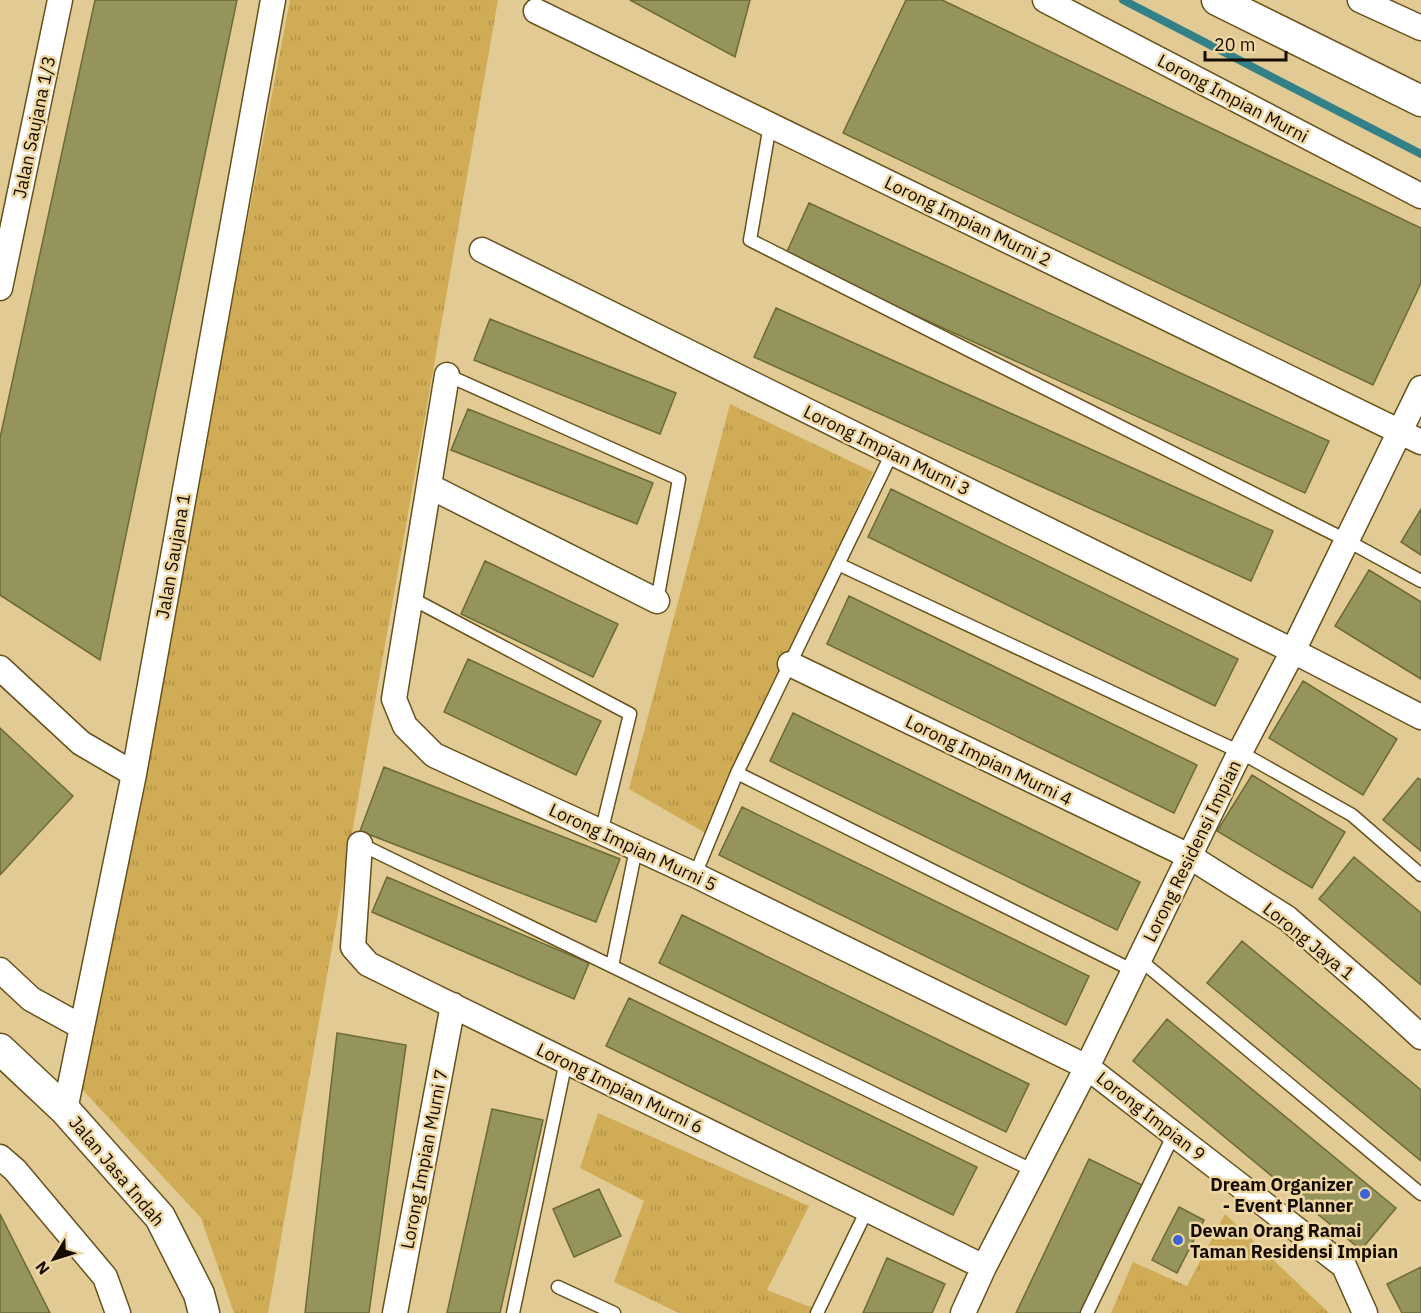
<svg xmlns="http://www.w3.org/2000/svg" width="1421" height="1313" font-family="'IBM Plex Sans',sans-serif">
	<defs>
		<pattern id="grass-tufts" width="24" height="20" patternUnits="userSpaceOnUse" patternTransform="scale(1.5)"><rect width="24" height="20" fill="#d0ac56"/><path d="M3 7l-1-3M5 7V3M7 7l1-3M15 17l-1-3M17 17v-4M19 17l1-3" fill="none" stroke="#b29349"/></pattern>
	</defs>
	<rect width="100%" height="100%" fill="#e2ca94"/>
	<path fill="url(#grass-tufts)" d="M290,0H498L268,1313H234L201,1218L81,1088Z
		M730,404L873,472L707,834L629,789Z
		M598,1113L809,1206L767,1290L813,1308L811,1313H679L614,1282L644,1201L580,1168Z
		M1225,1214L1329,1313H1111L1133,1262L1187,1286Z"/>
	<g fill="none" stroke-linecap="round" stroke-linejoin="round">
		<path stroke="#328188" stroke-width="8" d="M1123,0L1421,154"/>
	</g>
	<path fill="#95945d" stroke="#6d6b35" stroke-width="1.5" d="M95,0H237L100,660L0,595V438Z
		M630,0H750L735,57Z
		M906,0H942L1421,228V283L1373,385L843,133Z
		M809,203L1329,441L1305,493L785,256Z
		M776,308L1273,531L1251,581L754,357Z
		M490,319L676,393L660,434L474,360Z
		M468,409L653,483L637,524L451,450Z
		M891,489L1238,659L1215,706L868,537Z
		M1421,509V555L1401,542Z
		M485,561L618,624L593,677L461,614Z
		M1369,570L1421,602V679L1335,626Z
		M849,596L1197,765L1174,813L827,644Z
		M468,659L601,721L576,775L444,712Z
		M1303,681L1397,739L1363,795L1269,738Z
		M793,713L1140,882L1117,930L770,761Z
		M0,728L73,796L0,875Z
		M384,767L620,859L596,922L360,831Z
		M1252,775L1345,832L1312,888L1217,831Z
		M1418,778L1421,780V851L1383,820Z
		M742,807L1089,976L1066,1025L719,855Z
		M1354,857L1421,913V985L1319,899Z
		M387,877L589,963L574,999L372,912Z
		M682,915L1029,1084L1006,1132L659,963Z
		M1242,941L1421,1090V1161L1207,983Z
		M629,998L977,1167L953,1215L606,1046Z
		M1167,1019L1396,1208L1361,1250L1133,1061Z
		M337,1033L406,1045L369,1313H305Z
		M492,1109L543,1120L500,1313H447Z
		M1089,1159L1142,1185L1080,1313H1016Z
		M599,1189L621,1236L574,1257L553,1209Z
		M1179,1207L1204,1220L1177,1273L1152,1260Z
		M0,1214L50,1313H0Z
		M887,1258L945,1284L932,1313H863Z
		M1421,1267V1313H1402L1387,1284Z"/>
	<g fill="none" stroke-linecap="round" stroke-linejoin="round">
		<g stroke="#67521d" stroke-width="15">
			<path id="service" d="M770,125L750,240L1346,540L1421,581
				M447,375L679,479L657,601
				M838,564L1240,752L1352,815L1421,875
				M411,598L630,714L601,833
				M737,773L1134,971
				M360,844L1034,1171
				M695,875L737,773L892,453
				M1139,959L1421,1194
				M612,966L636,849
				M558,1287L614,1313
				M513,1313L566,1061
				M817,1313L867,1210
				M1087,1313L1174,1134"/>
		</g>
		<g stroke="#67521d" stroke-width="27">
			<path id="minor" d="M1045,0L1421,196
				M1360,0L1421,28
				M536,11L1421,442
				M482,250L1293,651L1421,717
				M0,288L60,0
				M447,375L394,699L405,726L434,755L695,875L1087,1067L1344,1266L1365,1313
				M429,486L657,601
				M790,664L1189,856L1287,918L1371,991L1421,1037
				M0,668L81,743L134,774
				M360,844L353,947L368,964L984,1267
				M0,970L31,999L82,1027
				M65,1110L134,774L273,0
				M0,1157L15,1170L105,1277L118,1313
				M395,1313L453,1005
				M963,1313L984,1267L1087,1067L1240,752L1293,651L1421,388"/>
		</g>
		<g stroke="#67521d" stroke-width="33">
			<path id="tertiary" d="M1217,0L1421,101
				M0,1049L65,1110L160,1217L199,1294L204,1313"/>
		</g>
		<use href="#service" stroke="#fff" stroke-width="12"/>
		<use href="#minor" stroke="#fff" stroke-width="24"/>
		<use href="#tertiary" stroke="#fff" stroke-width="30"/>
	</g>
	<g fill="#3f63d5" stroke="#efd7a1" stroke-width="2">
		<circle cx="1365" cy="1194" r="6"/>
		<circle cx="1178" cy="1240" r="6"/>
	</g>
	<g text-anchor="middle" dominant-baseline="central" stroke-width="5" stroke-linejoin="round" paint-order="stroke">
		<g font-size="18" fill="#150c00" stroke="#efd7a1">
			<text transform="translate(1233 98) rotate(28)">Lorong Impian Murni</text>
			<text transform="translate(34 127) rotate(-78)">Jalan Saujana 1/3</text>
			<text transform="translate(968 221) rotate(26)">Lorong Impian Murni 2</text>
			<text transform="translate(887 450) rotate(26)">Lorong Impian Murni 3</text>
			<text transform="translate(173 556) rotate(-80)">Jalan Saujana 1</text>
			<text transform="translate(989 760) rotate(26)">Lorong Impian Murni 4</text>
			<text transform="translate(633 847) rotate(25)">Lorong Impian Murni 5</text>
			<text transform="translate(1192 851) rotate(-64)">Lorong Residensi Impian</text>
			<text transform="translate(1309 941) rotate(39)">Lorong Jaya 1</text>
			<text transform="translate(620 1088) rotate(26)">Lorong Impian Murni 6</text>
			<text transform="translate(1151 1116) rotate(38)">Lorong Impian 9</text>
			<text transform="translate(424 1159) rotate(-79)">Lorong Impian Murni 7</text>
			<text transform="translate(117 1171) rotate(50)">Jalan Jasa Indah</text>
		</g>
		<g font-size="18" font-weight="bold" fill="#150c00" stroke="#efd7a1" text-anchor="end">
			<text x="1353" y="1184">Dream Organizer<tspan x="1353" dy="21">- Event Planner</tspan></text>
			<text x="1190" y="1230" text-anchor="start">Dewan Orang Ramai<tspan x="1190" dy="21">Taman Residensi Impian</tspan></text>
		</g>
	</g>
	<g transform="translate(54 1259) rotate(232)" stroke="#efd7a1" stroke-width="4.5" paint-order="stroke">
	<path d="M0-4.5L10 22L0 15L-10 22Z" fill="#150c00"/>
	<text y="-9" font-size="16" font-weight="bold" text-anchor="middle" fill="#150c00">N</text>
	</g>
	<path d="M1205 51v9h81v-9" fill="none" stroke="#150c00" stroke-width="3"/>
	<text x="1214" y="51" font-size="18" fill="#150c00" stroke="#efd7a1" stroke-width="4.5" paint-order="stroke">20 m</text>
</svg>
